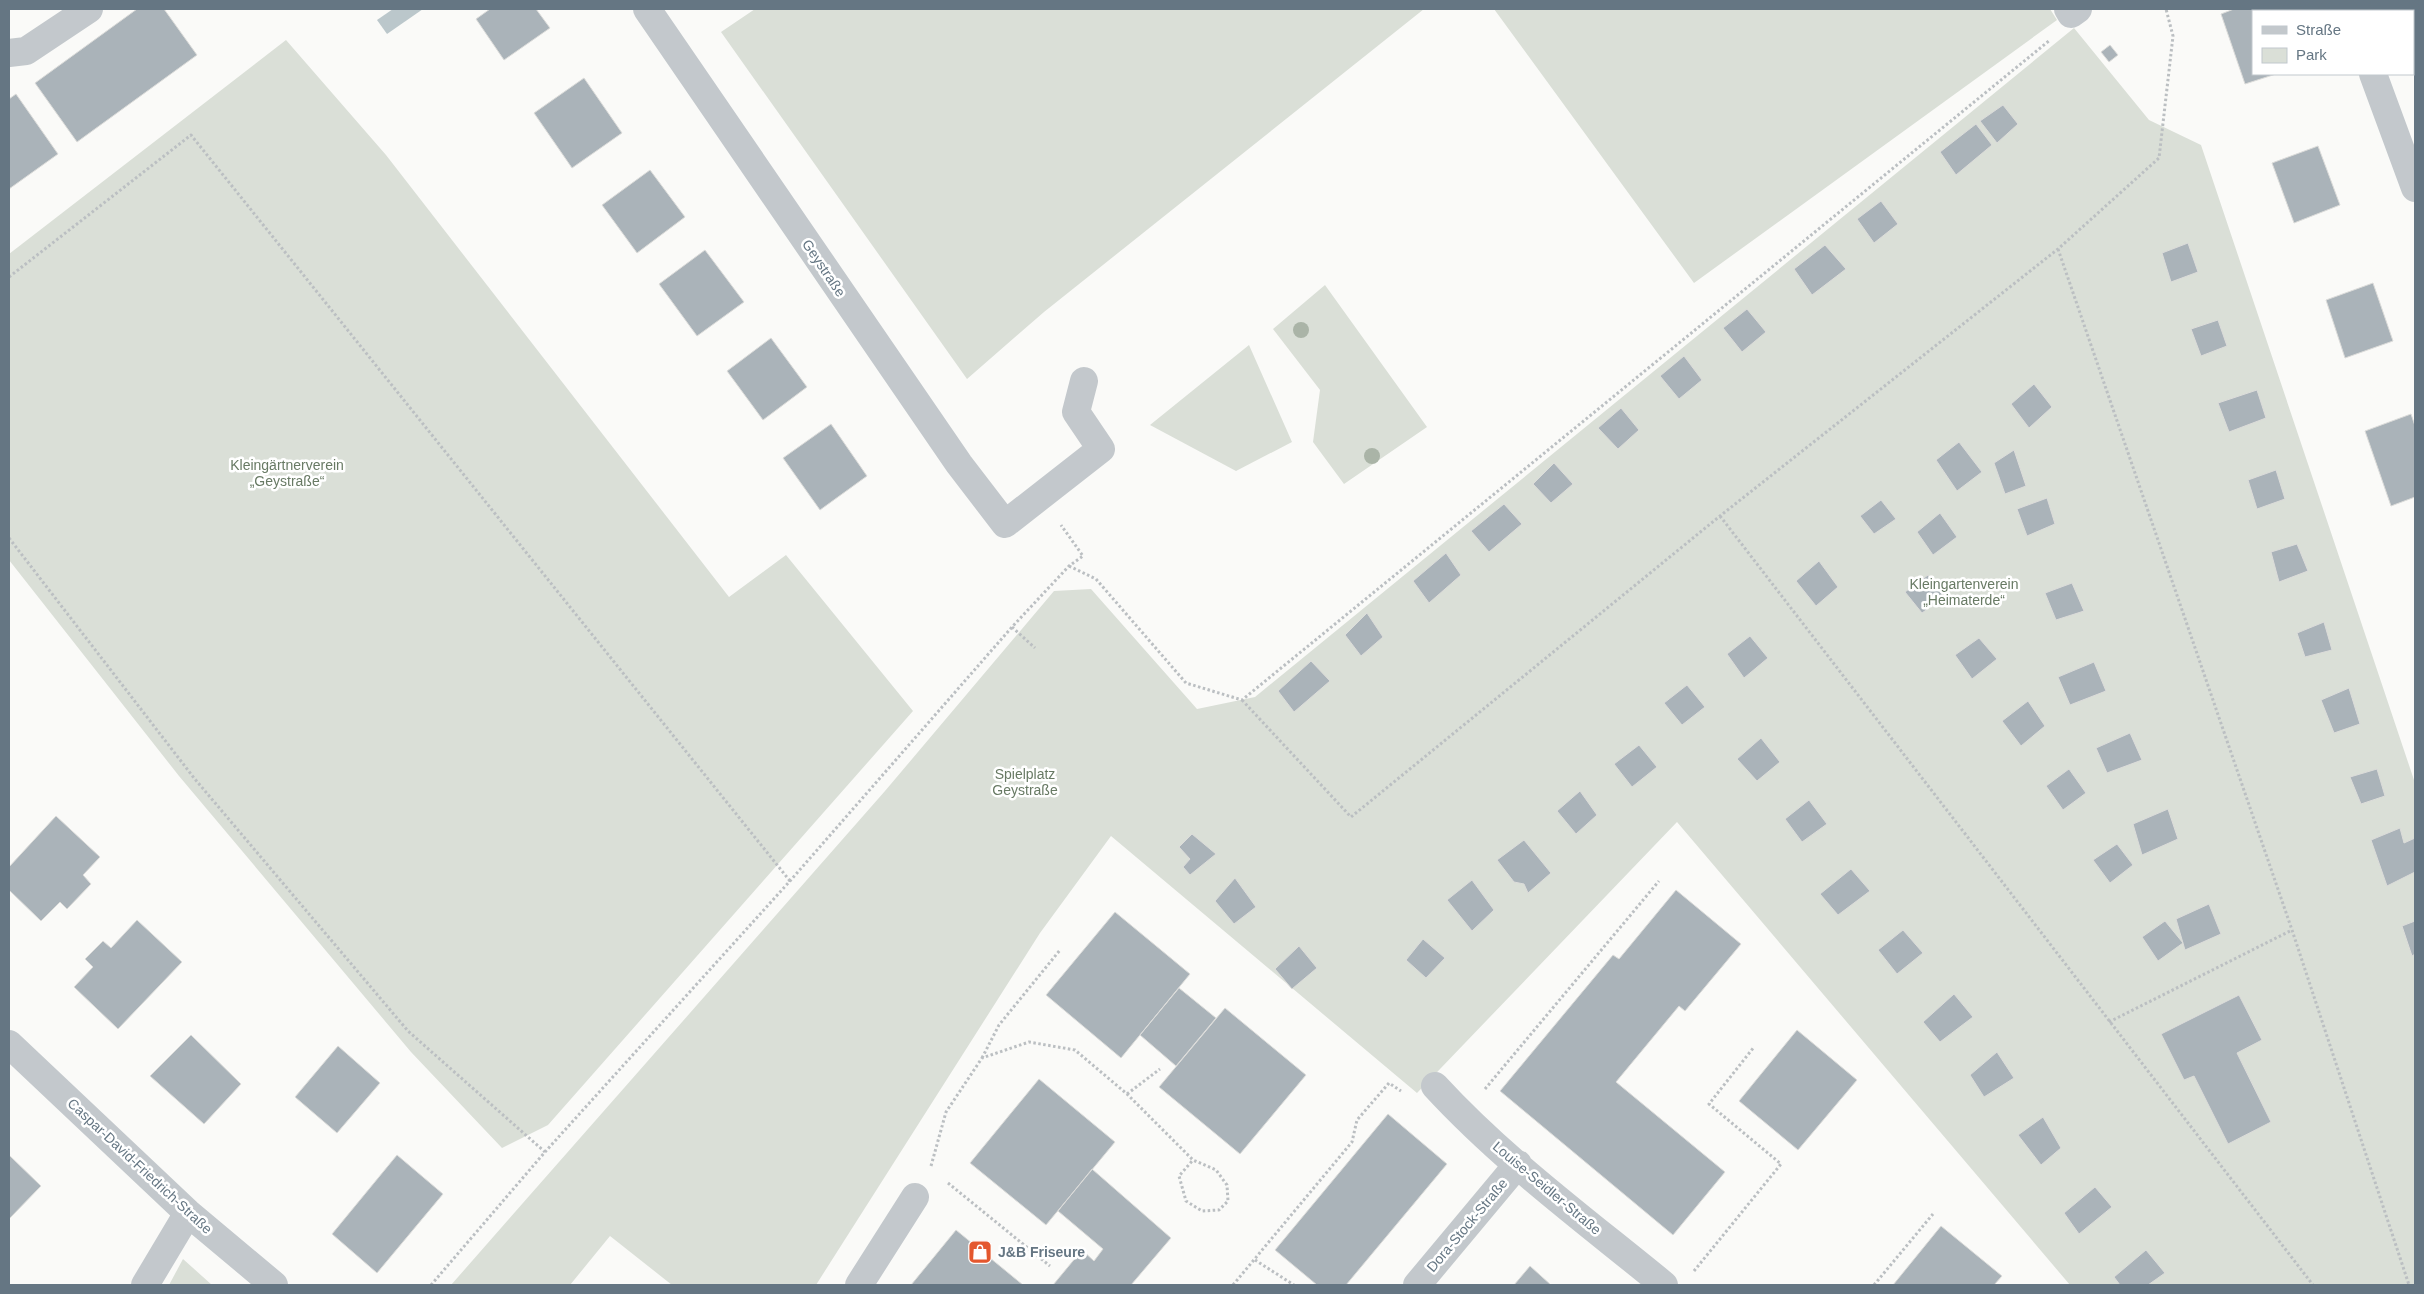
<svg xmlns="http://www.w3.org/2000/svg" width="2424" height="1294" font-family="Arial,sans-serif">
	<rect width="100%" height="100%" fill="#fafaf8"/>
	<path fill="#dadfd7" d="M755,9H1424L1044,312L967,379L721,32Z
		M1494,9H2050L2057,20L1694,283Z
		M2074,28L2149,120L2201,145L2415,783V1285H2070L1677,822L1417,1093L1111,836L1040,933L816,1285H672L610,1236L570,1285H451L885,791L1054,591L1091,589L1197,709L1255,697Z
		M286,40L386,155L729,597L786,555L913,711L548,1125L502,1148L411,1052L179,776L9,560V254Z
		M1325,285L1427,427L1344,484L1313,442L1320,390L1273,329Z
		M1249,345L1292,442L1236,471L1150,425Z
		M183,1259L212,1285H169Z"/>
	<path fill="#bbc7cb" d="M393,9H423L387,34L377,20Z"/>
	<path fill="#aab3b9" stroke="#dcdcda" d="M137,9H164L197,55L77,142L35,83Z
		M490,9H536L550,28L504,60L476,19Z
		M2234,9H2273L2274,11H2253V74H2276L2245,84L2221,14Z
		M2110,45L2118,55L2109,62L2101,52Z
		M584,78L622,133L572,168L534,113Z
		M16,94L58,154L9,189V99Z
		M2003,105L2018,124L1997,143L1980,121Z
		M1976,124L1992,145L1956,175L1940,152Z
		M2318,146L2340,205L2294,223L2272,163Z
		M650,170L685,217L637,253L602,205Z
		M1881,201L1898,224L1874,243L1857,219Z
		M2188,243L2198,272L2171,282L2162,253Z
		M1825,245L1846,269L1812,295L1794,269Z
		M705,250L744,302L697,336L659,284Z
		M2373,283L2393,341L2345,358L2326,300Z
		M1747,309L1766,332L1742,352L1723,328Z
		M2218,320L2227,346L2201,356L2191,329Z
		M771,338L807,387L763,420L727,371Z
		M1684,356L1702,380L1679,399L1660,376Z
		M2034,384L2052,407L2029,428L2011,404Z
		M2257,390L2266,418L2229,432L2218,403Z
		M1621,408L1639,430L1618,449L1598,428Z
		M2411,414L2415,426V497L2391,506L2365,431Z
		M831,424L867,476L820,510L783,458Z
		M1959,442L1982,472L1957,491L1936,460Z
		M2014,450L2026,486L2005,494L1994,463Z
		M1554,463L1573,484L1551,503L1533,484Z
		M2276,470L2285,499L2257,509L2248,480Z
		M2047,498L2055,524L2027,536L2017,509Z
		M1881,500L1896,519L1874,534L1860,516Z
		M1504,504L1522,524L1489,552L1471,531Z
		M1940,513L1957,537L1933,555L1917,532Z
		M2297,544L2308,571L2279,582L2271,552Z
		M1446,553L1461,575L1429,603L1413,581Z
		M1819,561L1838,587L1816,606L1796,581Z
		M1928,575L1944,597L1922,613L1905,592Z
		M2072,583L2084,611L2056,620L2045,593Z
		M1367,613L1383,637L1361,656L1345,635Z
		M2324,622L2332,650L2305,657L2297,633Z
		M1750,636L1768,658L1744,678L1727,654Z
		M1979,638L1997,659L1972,679L1955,655Z
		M1311,661L1330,681L1294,712L1278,691Z
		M2094,662L2106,691L2070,705L2058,677Z
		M1687,685L1705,707L1682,725L1664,703Z
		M2349,688L2360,724L2334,733L2321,700Z
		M2028,701L2045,726L2021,746L2002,721Z
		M2130,733L2142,760L2107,773L2096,748Z
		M1761,738L1780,762L1757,781L1737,759Z
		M1639,745L1657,767L1632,787L1614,764Z
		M2069,769L2086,793L2063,810L2046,786Z
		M2377,769L2385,796L2361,804L2350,777Z
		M1580,791L1597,815L1576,834L1557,811Z
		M1809,800L1827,824L1802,842L1785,819Z
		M2168,809L2178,839L2142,855L2133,824Z
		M56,816L100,857L83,875L91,884L67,909L60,902L41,921L9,890V867Z
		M2400,828L2404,843L2415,838V872L2387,886L2371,840Z
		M1192,834L1216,854L1190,875L1183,867L1190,859L1179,847Z
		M1524,840L1551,873L1528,893L1524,884L1514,882L1497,860Z
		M2117,844L2133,865L2110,883L2093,860Z
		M1851,869L1870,891L1838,915L1820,894Z
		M1235,878L1256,907L1234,924L1215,901Z
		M1472,880L1494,910L1472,931L1447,900Z
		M1676,890L1741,944L1685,1011L1679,1006L1616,1082L1725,1172L1673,1235L1500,1091L1613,955L1619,959Z
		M2209,904L2221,934L2185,950L2176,919Z
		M1115,912L1190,974L1121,1058L1046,995Z
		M137,920L182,962L118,1029L74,987L93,967L85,959L103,941L111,948Z
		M2165,921L2183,943L2158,961L2142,937Z
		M2415,921V954L2412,956L2402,926Z
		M1903,930L1923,953L1897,974L1878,950Z
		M1423,939L1445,958L1426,978L1406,960Z
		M1299,946L1317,968L1292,989L1275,969Z
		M1179,988L1216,1018L1176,1066L1140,1035Z
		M1954,994L1973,1017L1940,1042L1923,1022Z
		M2239,995L2262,1040L2237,1053L2271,1122L2228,1144L2194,1076L2184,1080L2161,1034Z
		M1225,1008L1306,1075L1240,1154L1159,1087Z
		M1797,1030L1857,1080L1798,1150L1739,1101Z
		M191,1035L241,1084L204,1124L150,1076Z
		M338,1046L380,1083L337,1133L295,1097Z
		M1997,1052L2014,1078L1984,1097L1970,1075Z
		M1039,1079L1115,1142L1046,1225L970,1163Z
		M1388,1114L1447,1164L1346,1285H1317L1275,1250Z
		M2043,1117L2061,1148L2041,1165L2018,1135Z
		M9,1155L41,1186L9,1219Z
		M397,1155L443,1194L377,1273L332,1234Z
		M1092,1169L1171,1238L1131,1285H1053L1082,1250L1094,1261L1103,1249L1058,1211Z
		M2095,1187L2112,1207L2079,1234L2064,1213Z
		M1941,1226L2002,1276L1994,1285H1893Z
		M956,1230L1023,1285H911Z
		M2146,1250L2165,1273L2148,1285H2120L2114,1277Z
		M1530,1266L1551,1285H1514Z"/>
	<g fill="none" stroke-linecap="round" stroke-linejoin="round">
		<path stroke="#bbbfc2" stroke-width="3" stroke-dasharray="2.5 2.5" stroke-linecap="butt" d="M2058,249L2292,930L2409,1285
			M9,277L191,135L790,881
			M1720,516L2313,1285
			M9,538L194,778L408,1031L545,1152
			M1069,566L1096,579L1186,683L1242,700L2050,40
			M1012,627L1035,648
			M1242,700L1351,817L1720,516L2058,249L2159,158L2173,36L2166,9
			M2109,1022L2292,930
			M982,1058L999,1025L1060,950
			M1485,1089L1659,881
			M1127,1094L1160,1069
			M931,1166L946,1112L982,1058L1029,1042L1075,1050L1127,1094L1193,1160L1216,1170L1227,1185L1228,1201L1219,1210L1202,1211L1186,1201L1179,1176L1193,1160
			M948,1183L1050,1266
			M1255,1260L1294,1285
			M1694,1271L1781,1164L1709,1104L1754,1047
			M431,1285L545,1152L790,881L1012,627L1069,566L1083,556L1061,525
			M1233,1285L1352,1142L1357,1120L1389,1083L1401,1091
			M1874,1285L1933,1214"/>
		<path stroke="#c3c8cc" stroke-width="28" d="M647,9L959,464L1005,524L1101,449L1076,412L1084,381
			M2068,9L2071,14L2078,9
			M2349,9L2350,11
			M9,53L26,51L89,9
			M2373,74L2415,188
			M9,1044L188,1213L274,1285
			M1435,1086C1503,1160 1586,1221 1664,1285
			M145,1285L188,1213
			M859,1285L915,1197
			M1417,1285L1518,1164"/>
	</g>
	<g fill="#aab4a7">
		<circle cx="1301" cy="330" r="8"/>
		<circle cx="1372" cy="456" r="8"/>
	</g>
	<defs>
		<g id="shop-square" transform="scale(1.25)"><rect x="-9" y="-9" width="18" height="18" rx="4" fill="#e4572e" stroke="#fff"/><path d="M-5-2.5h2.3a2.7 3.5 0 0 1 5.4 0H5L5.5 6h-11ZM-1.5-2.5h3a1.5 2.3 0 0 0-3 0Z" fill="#fff"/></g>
	</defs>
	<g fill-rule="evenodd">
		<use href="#shop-square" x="980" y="1252"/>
	</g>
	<g text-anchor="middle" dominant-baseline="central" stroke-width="5" stroke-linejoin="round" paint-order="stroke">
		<g font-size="14" fill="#657683" stroke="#fff">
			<text transform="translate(824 268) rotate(56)">Geystraße</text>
			<text transform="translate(140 1166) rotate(43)">Caspar-David-Friedrich-Straße</text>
			<text transform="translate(1547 1188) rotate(40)">Louise-Seidler-Straße</text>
			<text transform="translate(1467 1225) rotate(-50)">Dora-Stock-Straße</text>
		</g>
		<g font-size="14" fill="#687a64" stroke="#fff">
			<text x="287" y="465">Kleingärtnerverein<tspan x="287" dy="16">„Geystraße“</tspan></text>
			<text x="1964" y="584">Kleingartenverein<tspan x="1964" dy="16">„Heimaterde“</tspan></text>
			<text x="1025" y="774">Spielplatz<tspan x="1025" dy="16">Geystraße</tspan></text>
		</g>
		<g font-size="14" font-weight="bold" fill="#657683" stroke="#fff" text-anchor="start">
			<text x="998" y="1252">J&amp;B Friseure</text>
		</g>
	</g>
	<rect width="2424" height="1294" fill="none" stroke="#657683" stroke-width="20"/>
	<rect x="2252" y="10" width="162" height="65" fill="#ffffff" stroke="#c1c8cd"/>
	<rect x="2262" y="26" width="25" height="8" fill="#c3c8cc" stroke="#c1c8cd"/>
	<text x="2296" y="35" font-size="15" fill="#657683">Straße</text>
	<rect x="2262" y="48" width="25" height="15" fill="#dadfd7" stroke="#c1c8cd"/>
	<text x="2296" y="60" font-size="15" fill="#657683">Park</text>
</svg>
